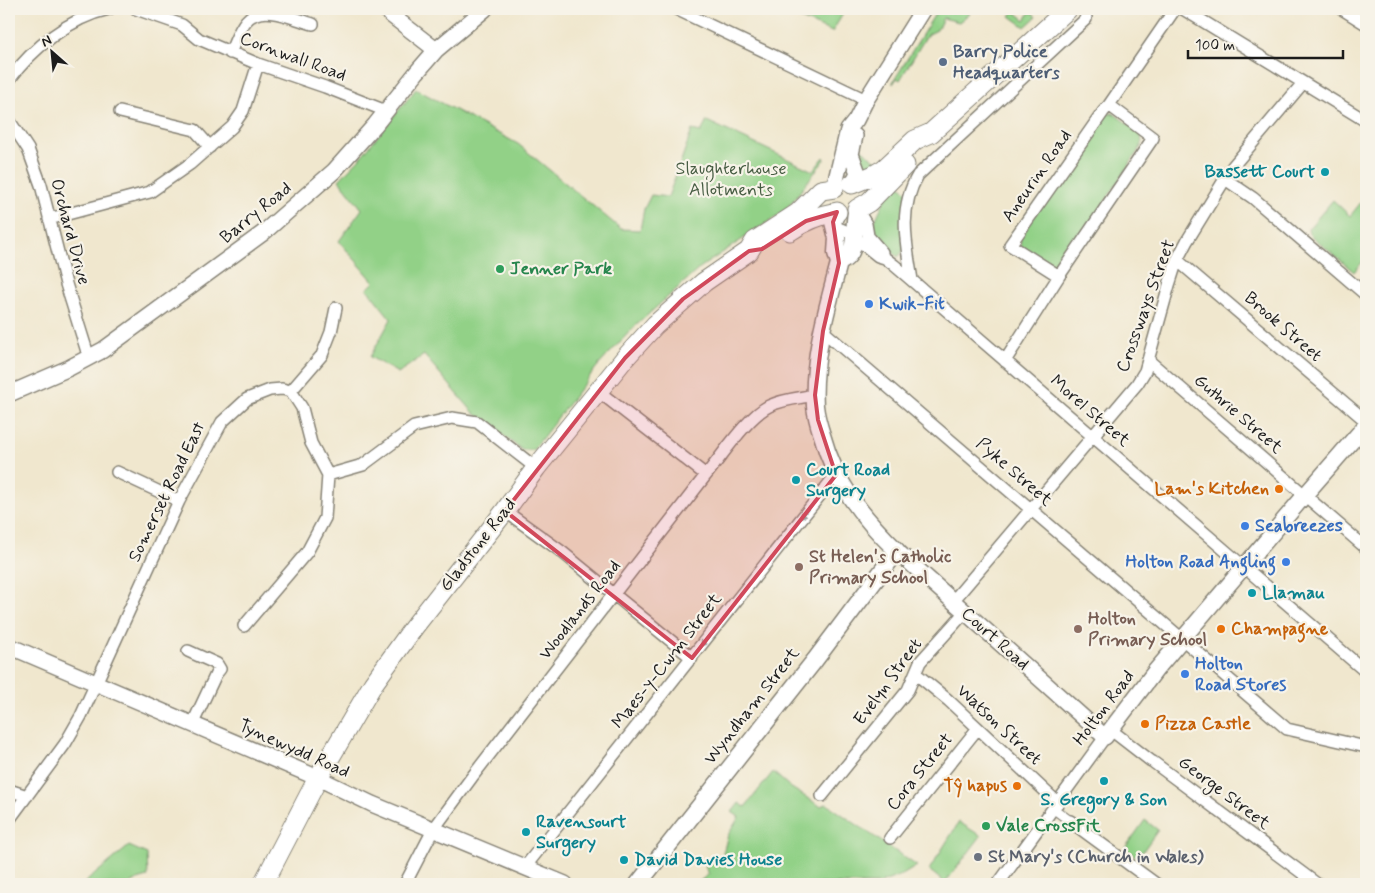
<svg xmlns="http://www.w3.org/2000/svg" width="1375" height="893" font-family="Mynerve,sans-serif">
	<rect width="100%" height="100%" fill="#f7f3e8"/>
	<filter id="ink" filterUnits="userSpaceOnUse"><feTurbulence type="fractalNoise" baseFrequency=".02" numOctaves="2"/><feDisplacementMap in="SourceGraphic" scale="10" xChannelSelector="R" yChannelSelector="G"/><feConvolveMatrix kernelMatrix="1 2 1 2 8 2 1 2 1" color-interpolation-filters="sRGB"/></filter>
	<filter id="wash" filterUnits="userSpaceOnUse"><feTurbulence type="fractalNoise" baseFrequency=".0096" numOctaves="4" result="noise"/><feDisplacementMap in="SourceGraphic" scale="20" xChannelSelector="R" yChannelSelector="G"/><feGaussianBlur stdDeviation="1.12" result="paint"/><feColorMatrix in="noise" values="0 0 0 0 0 0 0 0 0 0 0 0 0 0 0 0 0 1.4 0 .05"/><feComposite in="paint" operator="in"/></filter>
	<g filter="url(#wash)">
		<rect width="100%" height="100%" fill="#f0e7ce"/>
		<path fill="#92d187" stroke="#577652" d="M798,9H846L832,32L794,16Z
			M938,9H968L967,10L970,13L959,22L943,18L937,30L927,35L900,80L897,78L893,84V82Z
			M1014,11L1025,20L1031,11L1036,17L1025,27L1010,16Z
			M416,89L518,144L621,229L640,230L644,209L651,195L668,197L692,130L701,132L707,121L813,171L824,157L825,159L786,210L701,267L632,329L596,368L533,450H522L473,412L424,355L398,373L370,357L391,319L367,289L374,282L339,241L362,209L339,180L359,159Z
			M1113,113L1141,134L1142,145L1063,266L1056,267L1021,247L1020,236L1107,114Z
			M856,148L862,150L879,163L874,168L862,165Z
			M899,184L907,192L903,251L898,257L879,240L874,223L887,195Z
			M1366,196V258L1354,272L1309,234L1308,229L1333,200L1350,216Z
			M773,772L790,787L820,806L827,804L917,866L904,874L878,884H696L709,874L705,867L712,861L718,864L721,860L728,835L739,817L732,812L739,803L745,807Z
			M1145,820L1158,830L1138,858L1125,848Z
			M959,822L981,836L945,883L929,870Z
			M129,846L147,854L148,877L134,881L129,884H83Z"/>
	</g>
	<g filter="url(#ink)">
		<g fill="none" stroke-linecap="round" stroke-linejoin="round">
			<g stroke="#868275" stroke-width="11">
				<path id="pedestrian" d="M1054,809L1070,821"/>
			</g>
			<g stroke="#868275" stroke-width="14">
				<path id="minor" d="M136,9L182,25L199,39L258,64L325,87L386,111
					M676,9L866,100
					M1183,9L1366,121
					M1342,9L1366,24
					M230,53C235,42 239,29 246,21C261,2 294,19 313,24
					M9,80C33,48 69,18 109,9
					M120,112L195,130L210,147
					M9,120L28,149L41,185L66,284L89,358
					M1225,179L1253,198L1366,295
					M857,209L866,224L868,236L882,252
					M49,219L150,192L190,164L232,127L243,111L258,64
					M835,229H841L848,232L878,256L885,258L894,265L1366,672
					M1177,260L1366,421
					M1059,276L1010,245L1103,112L1109,105L1175,9
					M912,280C906,244 898,209 918,175L1086,19L1085,9
					M823,331L1287,729L1366,747
					M1148,360L1366,548
					M1005,361L1059,276L1153,138L1109,105
					M291,391L302,408L311,443L328,475
					M598,391L706,475
					M117,472L179,501
					M505,511L562,552L692,658
					M953,601L1137,384L1145,371L1169,285L1177,260L1187,241L1233,166L1303,83
					M244,626L307,552L325,518L328,475L363,465L414,427L452,418L477,422L536,468
					M188,651L217,664L220,669L216,674L192,725
					M915,676L920,677L948,700L1058,803
					M1111,730L1151,761
					M1153,762L1317,884
					M9,790L27,796
					M822,796L908,690L920,662L965,612
					M9,820L65,744L81,716L179,501L222,422L247,399L270,390L282,389L291,391L322,355L331,332L336,308
					M1070,821L1156,884
					M890,838L978,728
					M525,867L836,475
					M405,884L433,830L472,777L706,475C722,456 747,417 769,406C783,399 800,398 815,395
					M998,884L1105,737"/>
			</g>
			<g stroke="#868275" stroke-width="18">
				<path id="tertiary" d="M386,9L391,15L436,50
					M852,184L858,173L851,154L855,136
					M834,188L848,130L856,120L866,100L923,9
					M9,394L69,368L103,350L263,233L334,171L375,125L417,72L436,50L485,9
					M897,551L1105,737L1156,670L1305,495L1366,425
					M9,646L318,778L372,804L565,884"/>
			</g>
			<g stroke="#868275" stroke-width="19">
				<path id="secondary" d="M839,263C842,261 846,259 848,256C858,246 852,222 857,209
					M638,884L815,660L897,551C862,517 835,483 822,435C819,426 816,415 815,406C812,358 827,309 839,263L836,253L837,238L833,222L837,212"/>
			</g>
			<g stroke="#868275" stroke-width="21">
				<path id="primary" d="M852,184L874,175L884,169L915,140L931,133L1068,9
					M857,209L869,202L905,165
					M790,231C805,221 819,215 837,212
					M263,884L318,778L373,684L414,627L505,511L536,468L625,358L655,325L704,282L749,251L755,241L798,213L821,190L834,188"/>
			</g>
			<use href="#pedestrian" stroke="#fff" stroke-width="9"/>
			<use href="#minor" stroke="#fff" stroke-width="11"/>
			<use href="#tertiary" stroke="#fff" stroke-width="15"/>
			<use href="#secondary" stroke="#fff" stroke-width="16"/>
			<use href="#primary" stroke="#fff" stroke-width="19"/>
		</g>
		<defs><path id="oneway-solid" d="M-6-.8H1V-3.2L6.5 0L1 3.2V.8H-6Z" transform="scale(1.25)"/></defs>
		<g fill="#999">
			<use href="#oneway-solid" transform="translate(805 513) rotate(128)"/>
			<use href="#oneway-solid" transform="translate(705 641) rotate(128)"/>
		</g>
	</g>
	<path fill="#d1495b" fill-opacity="0.2" stroke="#d1495b" stroke-width="4" stroke-linejoin="round" d="M837,212L833,222L839,263L823,331L815,395L818,420L836,475L692,658L505,511L625,358L683,299L749,251L762,249L806,221Z"/>
	<circle fill="#5c6f8a" stroke="#f7f3e8" stroke-width="2" cx="943" cy="62" r="5"/>
	<g fill="#0f9aa8" stroke="#f7f3e8" stroke-width="2">
		<circle cx="1325" cy="172" r="5"/>
		<circle cx="796" cy="480" r="5"/>
		<circle cx="1252" cy="593" r="5"/>
		<circle cx="1104" cy="781" r="5"/>
		<circle cx="526" cy="832" r="5"/>
		<circle cx="624" cy="860" r="5"/>
	</g>
	<g fill="#2e9e5b" stroke="#f7f3e8" stroke-width="2">
		<circle cx="500" cy="269" r="5"/>
		<circle cx="986" cy="826" r="5"/>
	</g>
	<g fill="#3f7fe0" stroke="#f7f3e8" stroke-width="2">
		<circle cx="869" cy="304" r="5"/>
		<circle cx="1245" cy="526" r="5"/>
		<circle cx="1286" cy="562" r="5"/>
		<circle cx="1185" cy="674" r="5"/>
	</g>
	<g fill="#e8710a" stroke="#f7f3e8" stroke-width="2">
		<circle cx="1279" cy="489" r="5"/>
		<circle cx="1221" cy="629" r="5"/>
		<circle cx="1145" cy="724" r="5"/>
		<circle cx="1017" cy="786" r="5"/>
	</g>
	<g fill="#8d6e63" stroke="#f7f3e8" stroke-width="2">
		<circle cx="799" cy="567" r="5"/>
		<circle cx="1078" cy="629" r="5"/>
	</g>
	<circle fill="#6b7280" stroke="#f7f3e8" stroke-width="2" cx="978" cy="857" r="5"/>
	<g text-anchor="middle" dominant-baseline="central" stroke-width="4.5" stroke-linejoin="round" paint-order="stroke">
		<g font-size="18" font-weight="bold" fill="#4e5e75" stroke="#f7f3e8" text-anchor="start">
			<text x="953" y="52">Barry Police<tspan x="953" dy="21">Headquarters</tspan></text>
		</g>
		<g font-size="18" fill="#1c1c1c" stroke="#f7f3e8">
			<text transform="translate(293 57) rotate(20)">Cornwall Road</text>
			<text transform="translate(1037 176) rotate(-55)">Aneurin Road</text>
			<text transform="translate(256 213) rotate(-39)">Barry Road</text>
			<text transform="translate(70 232) rotate(75)">Orchard Drive</text>
			<text transform="translate(1146 306) rotate(-70)">Crossways Street</text>
			<text transform="translate(1283 327) rotate(41)">Brook Street</text>
			<text transform="translate(1090 411) rotate(41)">Morel Street</text>
			<text transform="translate(1238 414) rotate(41)">Guthrie Street</text>
			<text transform="translate(1014 472) rotate(41)">Pyke Street</text>
			<text transform="translate(167 492) rotate(-64)">Somerset Road East</text>
			<text transform="translate(478 545) rotate(-52)">Gladstone Road</text>
			<text transform="translate(580 610) rotate(-52)">Woodlands Road</text>
			<text transform="translate(995 639) rotate(42)">Court Road</text>
			<text transform="translate(667 661) rotate(-52)">Maes-y-Cwm Street</text>
			<text transform="translate(888 682) rotate(-54)">Evelyn Street</text>
			<text transform="translate(752 706) rotate(-52)">Wyndham Street</text>
			<text transform="translate(1104 708) rotate(-53)">Holton Road</text>
			<text transform="translate(999 725) rotate(43)">Watson Street</text>
			<text transform="translate(294 749) rotate(24)">Tynewydd Road</text>
			<text transform="translate(920 772) rotate(-51)">Cora Street</text>
			<text transform="translate(1224 793) rotate(37)">George Street</text>
		</g>
		<g font-size="18" fill="#455b41" stroke="#f7f3e8">
			<text x="731" y="169">Slaughterhouse<tspan x="731" dy="21">Allotments</tspan></text>
		</g>
		<g font-size="18" font-weight="bold" fill="#0d838f" stroke="#f7f3e8" text-anchor="start">
			<text x="1315" y="172" text-anchor="end">Bassett Court</text>
			<text x="806" y="470">Court Road<tspan x="806" dy="21">Surgery</tspan></text>
			<text x="1262" y="593">Llamau</text>
			<text x="1104" y="800" text-anchor="middle">S. Gregory &amp; Son</text>
			<text x="536" y="822">Ravensourt<tspan x="536" dy="21">Surgery</tspan></text>
			<text x="634" y="860">David Davies House</text>
		</g>
		<g font-size="18" font-weight="bold" fill="#27864d" stroke="#f7f3e8" text-anchor="start">
			<text x="510" y="269">Jenner Park</text>
			<text x="996" y="826">Vale CrossFit</text>
		</g>
		<g font-size="18" font-weight="bold" fill="#366cbe" stroke="#f7f3e8" text-anchor="start">
			<text x="879" y="304">Kwik-Fit</text>
			<text x="1255" y="526">Seabreezes</text>
			<text x="1276" y="562" text-anchor="end">Holton Road Angling</text>
			<text x="1195" y="664">Holton<tspan x="1195" dy="21">Road Stores</tspan></text>
		</g>
		<g font-size="18" font-weight="bold" fill="#c56008" stroke="#f7f3e8" text-anchor="end">
			<text x="1269" y="489">Lam's Kitchen</text>
			<text x="1231" y="629" text-anchor="start">Champagne</text>
			<text x="1155" y="724" text-anchor="start">Pizza Castle</text>
			<text x="1007" y="786">Tŷ hapus</text>
		</g>
		<g font-size="18" font-weight="bold" fill="#785e54" stroke="#f7f3e8" text-anchor="start">
			<text x="809" y="557">St Helen's Catholic<tspan x="809" dy="21">Primary School</tspan></text>
			<text x="1088" y="619">Holton<tspan x="1088" dy="21">Primary School</tspan></text>
		</g>
		<g font-size="18" font-weight="bold" fill="#5b616d" stroke="#f7f3e8" text-anchor="start">
			<text x="988" y="857">St Mary's (Church in Wales)</text>
		</g>
	</g>
	<rect width="1375" height="893" fill="none" stroke="#f7f3e8" stroke-width="30"/>
	<g transform="translate(52 52) rotate(333)" stroke="#f7f3e8" stroke-width="4" paint-order="stroke">
	<path d="M0-4L9 19L0 12L-9 19Z" fill="#1c1c1c"/>
	<text y="-8" font-size="14" font-weight="bold" text-anchor="middle" fill="#1c1c1c">N</text>
	</g>
	<path d="M1188 50v8h155v-8" fill="none" stroke="#1c1c1c" stroke-width="2.5"/>
	<text x="1195" y="50" font-size="15" fill="#1c1c1c" stroke="#f7f3e8" stroke-width="4" paint-order="stroke">100 m</text>
</svg>
